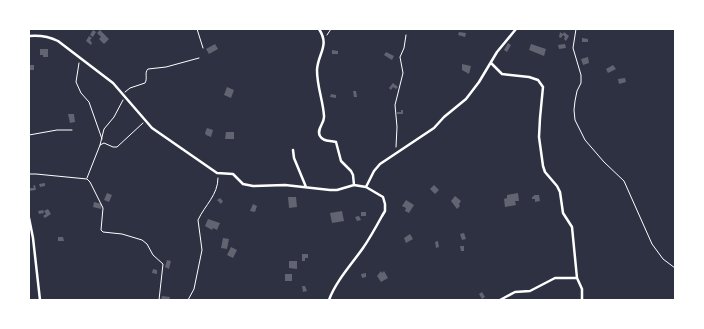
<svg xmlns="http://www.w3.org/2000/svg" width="704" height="329" font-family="'Golos Text',sans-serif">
	<rect width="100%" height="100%" fill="#2d3142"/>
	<path fill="#626471" d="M93,30L96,32L93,37L90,35Z
		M100,30L109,39L104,44L99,39L101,37L97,33Z
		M459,32L466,33L465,37L458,35Z
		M560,32L563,34L564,32L569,36L566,41L564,39L565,37L563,35L561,38L559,37Z
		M89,36L92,38L90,40L92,43L91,45L86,41Z
		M582,38L588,39V42H582Z
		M508,43L511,45L507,52L504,50Z
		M215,44L218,49L209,54L206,49Z
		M531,44L546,49L544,56L529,50Z
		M565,44L566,48L559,49L558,45Z
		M40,49H48V57H43V55H40Z
		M332,50L338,51V54H332Z
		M386,52L394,56L392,60L384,55Z
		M588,57L589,63L583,65L581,59Z
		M462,64L471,66L469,74L462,70Z
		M29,65H34V70H29Z
		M613,65L616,69L608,73L606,69Z
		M625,78L626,82L619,84L618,79Z
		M393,83L398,87L396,89L393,87L391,90L389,88Z
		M227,87L234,90L231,98L224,95Z
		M353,91H356L357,97H354Z
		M331,94L336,95V98L330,97Z
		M401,110H403V114H397V112H401Z
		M68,114H74L75,122L70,123Z
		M207,128L213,130L211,137L206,135L205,133Z
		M226,132H234V139H225Z
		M45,183V186L40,187L39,184Z
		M35,185L36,190L29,191V188H34L33,186Z
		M434,185L439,190L435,194L430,189Z
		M107,193L112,195L109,202L104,200Z
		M518,193L519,201H515L516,205L505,207L504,199L507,198V195Z
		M534,195H539L540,201L535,202V199H532V197L534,196Z
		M455,196L461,201L459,204L460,206L457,209L451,201Z
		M288,197H296L297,207L289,208Z
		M220,198L223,201L221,204L217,200Z
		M406,200L414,205L409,213L405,211L406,208L402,206Z
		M94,202L102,204L101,209L93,207Z
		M253,204L257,206L255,212L250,211Z
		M48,209L51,214L45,218L43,216L46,214L44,211Z
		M43,210L44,213L39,214L38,211Z
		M342,211L344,221L332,223L330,213Z
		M361,212H366V216H361Z
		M359,216L361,220L357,221L355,217Z
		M208,219L220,223L217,230L213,228L212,230L205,226Z
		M464,233L466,239L462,240L460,234Z
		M410,234L413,239L406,243L404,238Z
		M58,237H63L64,241H58Z
		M223,238L229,239L227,249L221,248Z
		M438,241L439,247L436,248L435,242Z
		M460,246H464V251H461Z
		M231,247L237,250L233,258L227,255Z
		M302,254H308V258H305V261H302Z
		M167,260L171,261L169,269L165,267Z
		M289,261H297V269L289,268Z
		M153,269L157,270V274L152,273Z
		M381,271L382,273L384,271L388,278L381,282L377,276Z
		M366,273V277L362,278L361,274Z
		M285,274H292V281H285Z
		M302,286H305L307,291L303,292Z
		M482,292L485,297L482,299L479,294Z
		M162,296L170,297L169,300H161Z"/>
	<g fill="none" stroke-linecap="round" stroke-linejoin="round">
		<path stroke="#fff" stroke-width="1" d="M197,29L203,48
			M576,29L573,48L581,75V83L577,91L575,101L574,110L575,120L585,140L604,162L624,181L652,244L663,259L675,268
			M327,35L331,29
			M79,63L76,82L81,93L89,102L102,139
			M125,92L130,88L145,83C148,78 144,73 148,69L166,67L199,58
			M29,135L57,130H72
			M100,145L104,129L114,117L123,100
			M396,147L397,127L395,105L403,73L400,57L404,48L406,35
			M29,174H36L87,179L90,182L103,208L101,230L103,232L122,234L142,240L147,244L153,255L163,264L159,300
			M87,178L100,145L104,143L113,147H117L143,123
			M29,299L31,300
			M188,300L194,289L202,250L198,220C205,205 218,195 218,178"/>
		<path stroke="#fff" stroke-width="2.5" d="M319,29C330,46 318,53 317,70C317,87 323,100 324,116C325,123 316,129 320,136C323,142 330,140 336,142L341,161L351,171L353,175L354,185
			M29,36C40,35 48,36 58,41L113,83L152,128L217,173L233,174L243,184L253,186L285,185L330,190H337L354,185L366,187L383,197L385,204V211L382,216C376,227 370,238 363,248C351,265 336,281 329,300
			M491,63L502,74L529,77L538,80L543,87L540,118L539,137L543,166L545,172L557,186L560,192L563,213L572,227L577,278L582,289V300
			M293,150L294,158L306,187
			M366,187L374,171L380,164L434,128L444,117L466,99L479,82L497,52L516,29
			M29,218L33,238L40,300
			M500,300L515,292L530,291L555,278H577"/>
	</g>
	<rect width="704" height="329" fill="none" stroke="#ffffff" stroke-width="60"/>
</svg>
